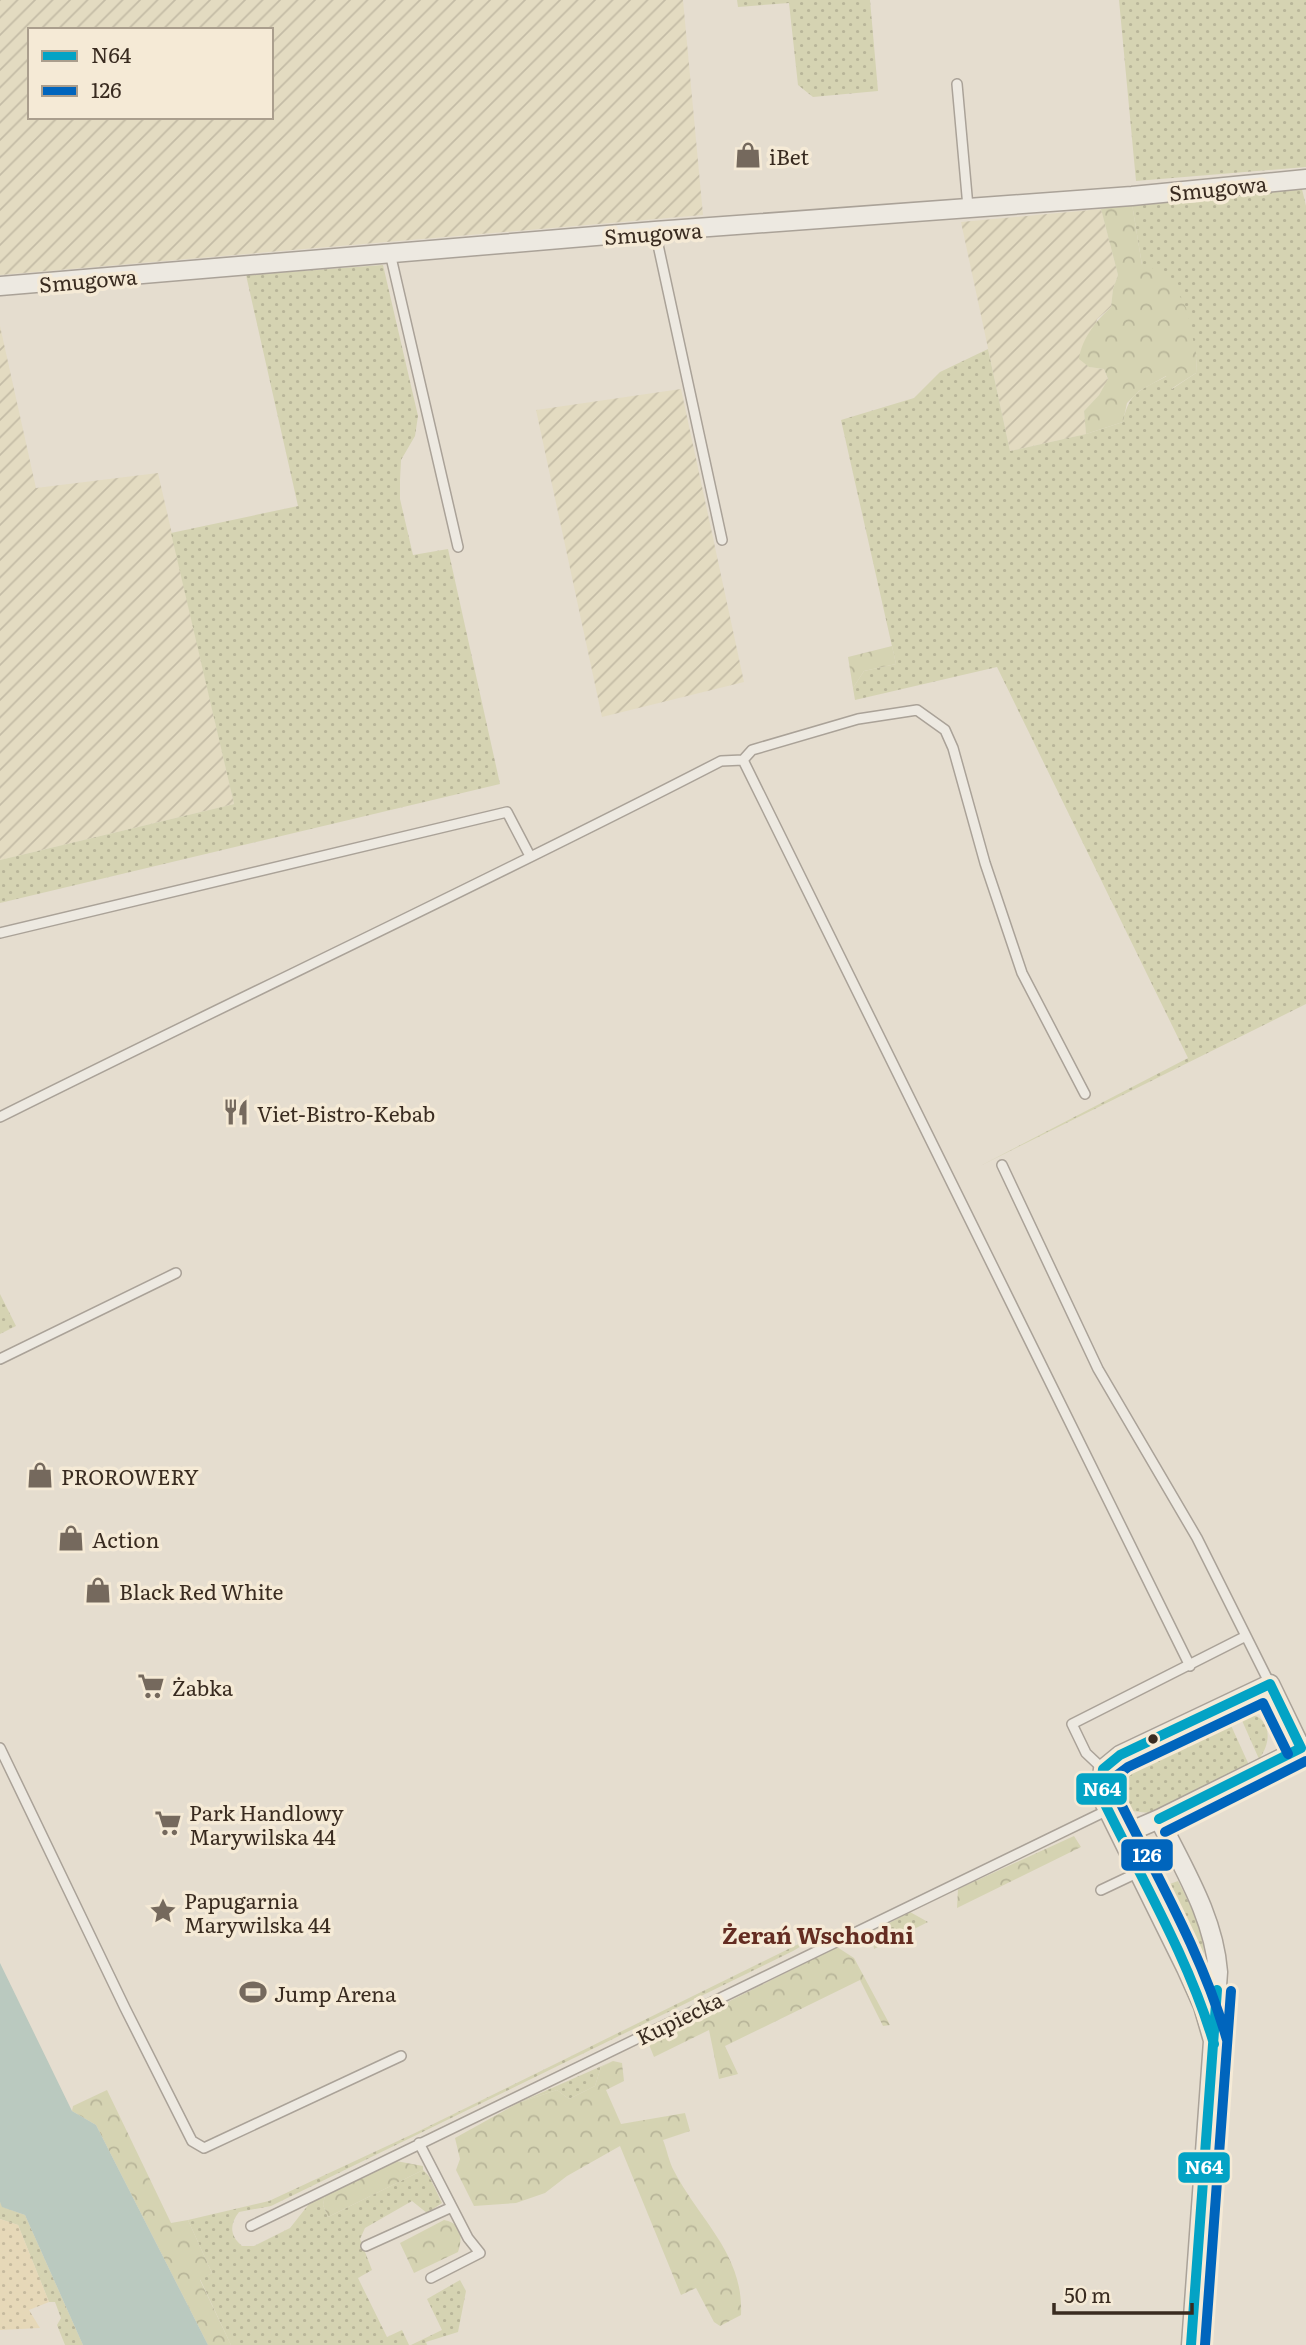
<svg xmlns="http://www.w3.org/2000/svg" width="1306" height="2345" font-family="Literata,serif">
	<defs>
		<pattern id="farmland-furrows" width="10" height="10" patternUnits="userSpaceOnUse" patternTransform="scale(1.75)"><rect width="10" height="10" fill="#e3dbc1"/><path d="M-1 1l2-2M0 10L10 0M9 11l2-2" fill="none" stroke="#c4bca6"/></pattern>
		<pattern id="grass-dots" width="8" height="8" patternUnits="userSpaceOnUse" patternTransform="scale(1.75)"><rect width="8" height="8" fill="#d5d3b2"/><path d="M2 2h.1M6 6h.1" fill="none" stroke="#b8b599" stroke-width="1.8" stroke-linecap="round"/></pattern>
		<pattern id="forest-crowns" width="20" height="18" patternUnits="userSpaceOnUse" patternTransform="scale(1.75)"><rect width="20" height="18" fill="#d5d3b2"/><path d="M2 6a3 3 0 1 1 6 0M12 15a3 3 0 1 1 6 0" fill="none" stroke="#b8b599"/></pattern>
		<pattern id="sand-dots" width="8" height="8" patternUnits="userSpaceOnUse" patternTransform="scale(1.75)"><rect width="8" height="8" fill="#e6d8b8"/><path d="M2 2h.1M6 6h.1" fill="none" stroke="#c6ba9e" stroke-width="1.8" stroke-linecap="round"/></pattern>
	</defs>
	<rect width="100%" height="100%" fill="#e5ddcf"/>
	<path fill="url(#farmland-furrows)" fill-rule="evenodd" d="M0,0H683L703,215L0,275ZM30,30H271V117H30Z
		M1101,209L1118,275L1113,289L1111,307L1097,319L1089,367L1104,369L1108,380L1099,395L1084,411L1086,434L1010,451L961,222Z
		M0,326L36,488L158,473L234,804L0,860Z
		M681,389L744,682L602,717L536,410Z"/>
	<path fill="url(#grass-dots)" d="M737,0H870L878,91L813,97L798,85L789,3L738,7Z
		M1119,0H1306V167L1136,181Z
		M1301,185L1306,206V1004L980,1166L1188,1058L997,667L855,700L853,688L864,671L896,664L841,420L914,398L940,372L988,349L1010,451L1086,434L1123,422C1129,391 1141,390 1167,376L1172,389L1196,373L1197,356L1142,265L1132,204Z
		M383,265L418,416L415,436L401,460L400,480V499L413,555L448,549L500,784L0,903V860L234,804L171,533L298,506L246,275Z
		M0,1294L16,1326L0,1334Z
		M1246,1713C1271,1716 1273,1741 1259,1759L1240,1716Z
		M1229,1721L1249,1765L1149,1813L1132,1811L1118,1801C1116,1788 1120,1778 1129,1769Z
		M1178,1881L1207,1938L1203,1939L1204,1955L1198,1957L1164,1886Z
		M910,1912L928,1922L874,1949L872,1932Z
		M833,1927L793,1951L271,2206L239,2212C229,2225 230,2236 242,2246H254L290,2228L309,2204L325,2195L323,2205L328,2217L423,2170L429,2176L442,2203L427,2213L412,2201L365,2228L360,2239L372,2270L358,2278L387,2337L402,2330L409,2345H231L200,2279L212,2273L188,2220L269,2201L415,2133Z
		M1225,1985H1232L1227,2074C1217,2085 1222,2091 1225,2103L1218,2098Z
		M613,2061L601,2067L595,2086L569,2099L557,2090L518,2103Z
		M1223,2120L1218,2186L1212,2181L1217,2125Z
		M0,2202L3,2207L25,2215L83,2345H65L57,2325L61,2318L55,2302H49L18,2225L0,2219Z
		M1214,2221L1207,2293L1204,2284L1208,2228Z
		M460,2280L466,2291L458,2332L426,2342L427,2345H411L442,2330L427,2299Z"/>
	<path fill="url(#forest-crowns)" d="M1132,204L1142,265L1168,273L1186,308L1197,357L1196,373L1171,389L1166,376L1139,391L1127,403L1123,422L1086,434L1084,411L1099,395L1108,379L1104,369L1089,367L1079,359C1082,338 1096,321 1111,307L1113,289L1118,275L1101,209Z
		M892,646L896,664L864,671L853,688L848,657Z
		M1074,1836L1081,1847L957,1908L958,1889Z
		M837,1947L854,1958L890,2025L883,2026L860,1980L725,2046L738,2074L719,2079L709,2030L654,2057L648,2042Z
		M613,2061L622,2063L624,2081L606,2090L621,2124L685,2113L690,2131L663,2140C667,2150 669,2162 674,2171C700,2221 744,2254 741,2315L720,2326L714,2322L696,2288L681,2295L620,2146L567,2176L545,2193L516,2203L474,2206L456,2170L460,2159L455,2138L518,2103L557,2090L569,2099L595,2086L601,2067Z
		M107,2090L171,2223L188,2220L212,2273L200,2280L231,2345H208L96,2125L72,2111L73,2106Z
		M396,2161L423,2166V2170L328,2217L323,2205L325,2195Z
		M444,2220C462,2223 463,2237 458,2252L414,2273L400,2243Z"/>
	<path fill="url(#sand-dots)" d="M0,2219L18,2225L49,2302L29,2310L40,2328L0,2330Z"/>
	<path fill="#bac9bf" d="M0,1963L72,2111L96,2125L208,2345H83L25,2215L2,2207L0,2202Z"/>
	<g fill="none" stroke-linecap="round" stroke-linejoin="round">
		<g stroke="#aaa298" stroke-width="12">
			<path id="service" d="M957,84L968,207
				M655,231L722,540
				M390,253L458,547
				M743,760L752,750L858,719L917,710L945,730L953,748L985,863L1022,973L1085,1094
				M0,933L507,812L530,856
				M0,1117C240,997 483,884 721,761L743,760L1190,1666
				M1002,1165L1098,1369L1197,1538L1270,1684
				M0,1359L176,1273
				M0,1748L125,2008L192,2141L204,2148L401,2056
				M1103,1769L1086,1753L1072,1724L1246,1636
				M1141,1876L1178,1857
				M1101,1890L1139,1872
				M419,2143L468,2238L480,2253L431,2278
				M251,2226L1108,1810
				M366,2246L452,2207"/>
		</g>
		<g stroke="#aaa298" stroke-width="21">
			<path id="minor" d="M0,286L655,231L1132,196L1306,179
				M1159,1819C1183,1868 1214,1917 1218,1972L1191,2345
				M1122,1835L1159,1819L1306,1746
				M1214,2044L1203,2006L1186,1968L1103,1800L1101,1785L1103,1769L1120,1755L1270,1684L1301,1748"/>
		</g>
		<use href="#service" stroke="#ede9e1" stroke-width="9"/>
		<use href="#minor" stroke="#ede9e1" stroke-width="18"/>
		<g stroke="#f5ead6" stroke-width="16">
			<path id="bus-1" d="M1159,1819L1301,1748
				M1214,2044C1189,1959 1142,1880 1103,1800L1101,1785L1103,1769L1120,1755L1270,1684L1301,1748
				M1191,2345L1217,1990"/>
		</g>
		<g stroke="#f5ead6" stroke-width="16">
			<path id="bus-2" d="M1165,1832L1306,1761
				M1227,2040C1203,1955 1156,1875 1117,1796L1116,1776L1128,1767L1263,1703L1288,1754
				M1205,2345L1231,1991"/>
		</g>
		<use href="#bus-1" stroke="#03a3c5" stroke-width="10"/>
		<use href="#bus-2" stroke="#0065bd" stroke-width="10"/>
	</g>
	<defs>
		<g id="shop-bare" transform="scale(2.1)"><path d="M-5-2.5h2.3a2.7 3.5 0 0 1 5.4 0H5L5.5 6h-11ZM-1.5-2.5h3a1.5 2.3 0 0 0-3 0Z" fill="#75695d" stroke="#f5ead6" stroke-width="2.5" paint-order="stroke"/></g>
		<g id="restaurant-bare" transform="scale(2.1)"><path d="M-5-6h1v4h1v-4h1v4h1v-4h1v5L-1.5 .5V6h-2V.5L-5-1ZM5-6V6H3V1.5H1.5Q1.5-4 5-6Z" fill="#75695d" stroke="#f5ead6" stroke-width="2.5" paint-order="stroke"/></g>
		<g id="supermarket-bare" transform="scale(2.1)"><path d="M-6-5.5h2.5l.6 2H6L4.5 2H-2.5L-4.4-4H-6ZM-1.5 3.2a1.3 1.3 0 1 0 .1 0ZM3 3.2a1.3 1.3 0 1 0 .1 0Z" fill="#75695d" stroke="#f5ead6" stroke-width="2.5" paint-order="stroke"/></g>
		<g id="sight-bare" transform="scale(2.1)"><path d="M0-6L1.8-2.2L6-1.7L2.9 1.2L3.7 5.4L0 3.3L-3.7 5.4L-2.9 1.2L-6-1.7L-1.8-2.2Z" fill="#75695d" stroke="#f5ead6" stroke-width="2.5" paint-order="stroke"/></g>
		<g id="stadium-bare" transform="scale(2.1)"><path d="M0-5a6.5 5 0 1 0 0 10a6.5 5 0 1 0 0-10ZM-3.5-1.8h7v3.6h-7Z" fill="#75695d" stroke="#f5ead6" stroke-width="2.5" paint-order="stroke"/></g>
	</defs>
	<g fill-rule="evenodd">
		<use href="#shop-bare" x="748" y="155"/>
		<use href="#restaurant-bare" x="236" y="1112"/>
		<use href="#shop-bare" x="40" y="1475"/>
		<use href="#shop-bare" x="71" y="1538"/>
		<use href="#shop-bare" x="98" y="1590"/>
		<use href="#supermarket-bare" x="151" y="1686"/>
		<use href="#supermarket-bare" x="168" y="1823"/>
		<use href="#sight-bare" x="163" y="1911"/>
		<use href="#stadium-bare" x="253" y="1992"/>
	</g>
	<circle fill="#392b20" stroke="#f5ead6" stroke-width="2.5" cx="1153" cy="1739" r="6"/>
	<g text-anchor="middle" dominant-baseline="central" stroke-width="7" stroke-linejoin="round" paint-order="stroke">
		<g font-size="21" fill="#392b20" stroke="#f5ead6" text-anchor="start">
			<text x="769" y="155">iBet</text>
			<text x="257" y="1112">Viet-Bistro-Kebab</text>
			<text x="61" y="1475">PROROWERY</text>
			<text x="92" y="1538">Action</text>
			<text x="119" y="1590">Black Red White</text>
			<text x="172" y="1686">Żabka</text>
			<text x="189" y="1811">Park Handlowy<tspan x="189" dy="24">Marywilska 44</tspan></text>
			<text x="184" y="1899">Papugarnia<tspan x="184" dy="24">Marywilska 44</tspan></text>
			<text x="274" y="1992">Jump Arena</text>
		</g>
		<g font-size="21" fill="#392b20" stroke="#f5ead6">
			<text transform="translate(1218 187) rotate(-6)">Smugowa</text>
			<text transform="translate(653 232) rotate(-4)">Smugowa</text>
			<text transform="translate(88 279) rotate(-5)">Smugowa</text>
			<text transform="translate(679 2017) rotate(-26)">Kupiecka</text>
		</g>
		<g font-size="23" font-weight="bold" fill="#642c21" stroke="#f5ead6">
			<text x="818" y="1934">Żerań Wschodni</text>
		</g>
	</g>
	<g stroke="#f5ead6" stroke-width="2.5">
		<rect x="1075" y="1772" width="53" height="34" rx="7" fill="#03a3c5"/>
		<rect x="1120" y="1838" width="54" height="34" rx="7" fill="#0065bd"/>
		<rect x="1177" y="2151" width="54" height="33" rx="7" fill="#03a3c5"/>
	</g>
	<g font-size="19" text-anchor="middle" font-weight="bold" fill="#fff">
		<text x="1102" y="1796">N64</text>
		<text x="1147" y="1862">126</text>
		<text x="1204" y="2174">N64</text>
	</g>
	<rect x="28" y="28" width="245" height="91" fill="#f5ead6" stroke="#aa9e8d" stroke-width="2"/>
	<rect x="42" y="51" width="35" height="10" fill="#03a3c5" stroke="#aa9e8d" stroke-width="2"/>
	<text x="91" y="63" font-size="21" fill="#392b20">N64</text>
	<rect x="42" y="86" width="35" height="10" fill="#0065bd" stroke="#aa9e8d" stroke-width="2"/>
	<text x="91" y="98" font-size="21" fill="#392b20">126</text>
	<path d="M1054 2303v10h138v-10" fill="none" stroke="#392b20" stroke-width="3.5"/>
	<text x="1064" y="2303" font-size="21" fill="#392b20" stroke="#f5ead6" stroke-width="5" paint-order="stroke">50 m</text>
</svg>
